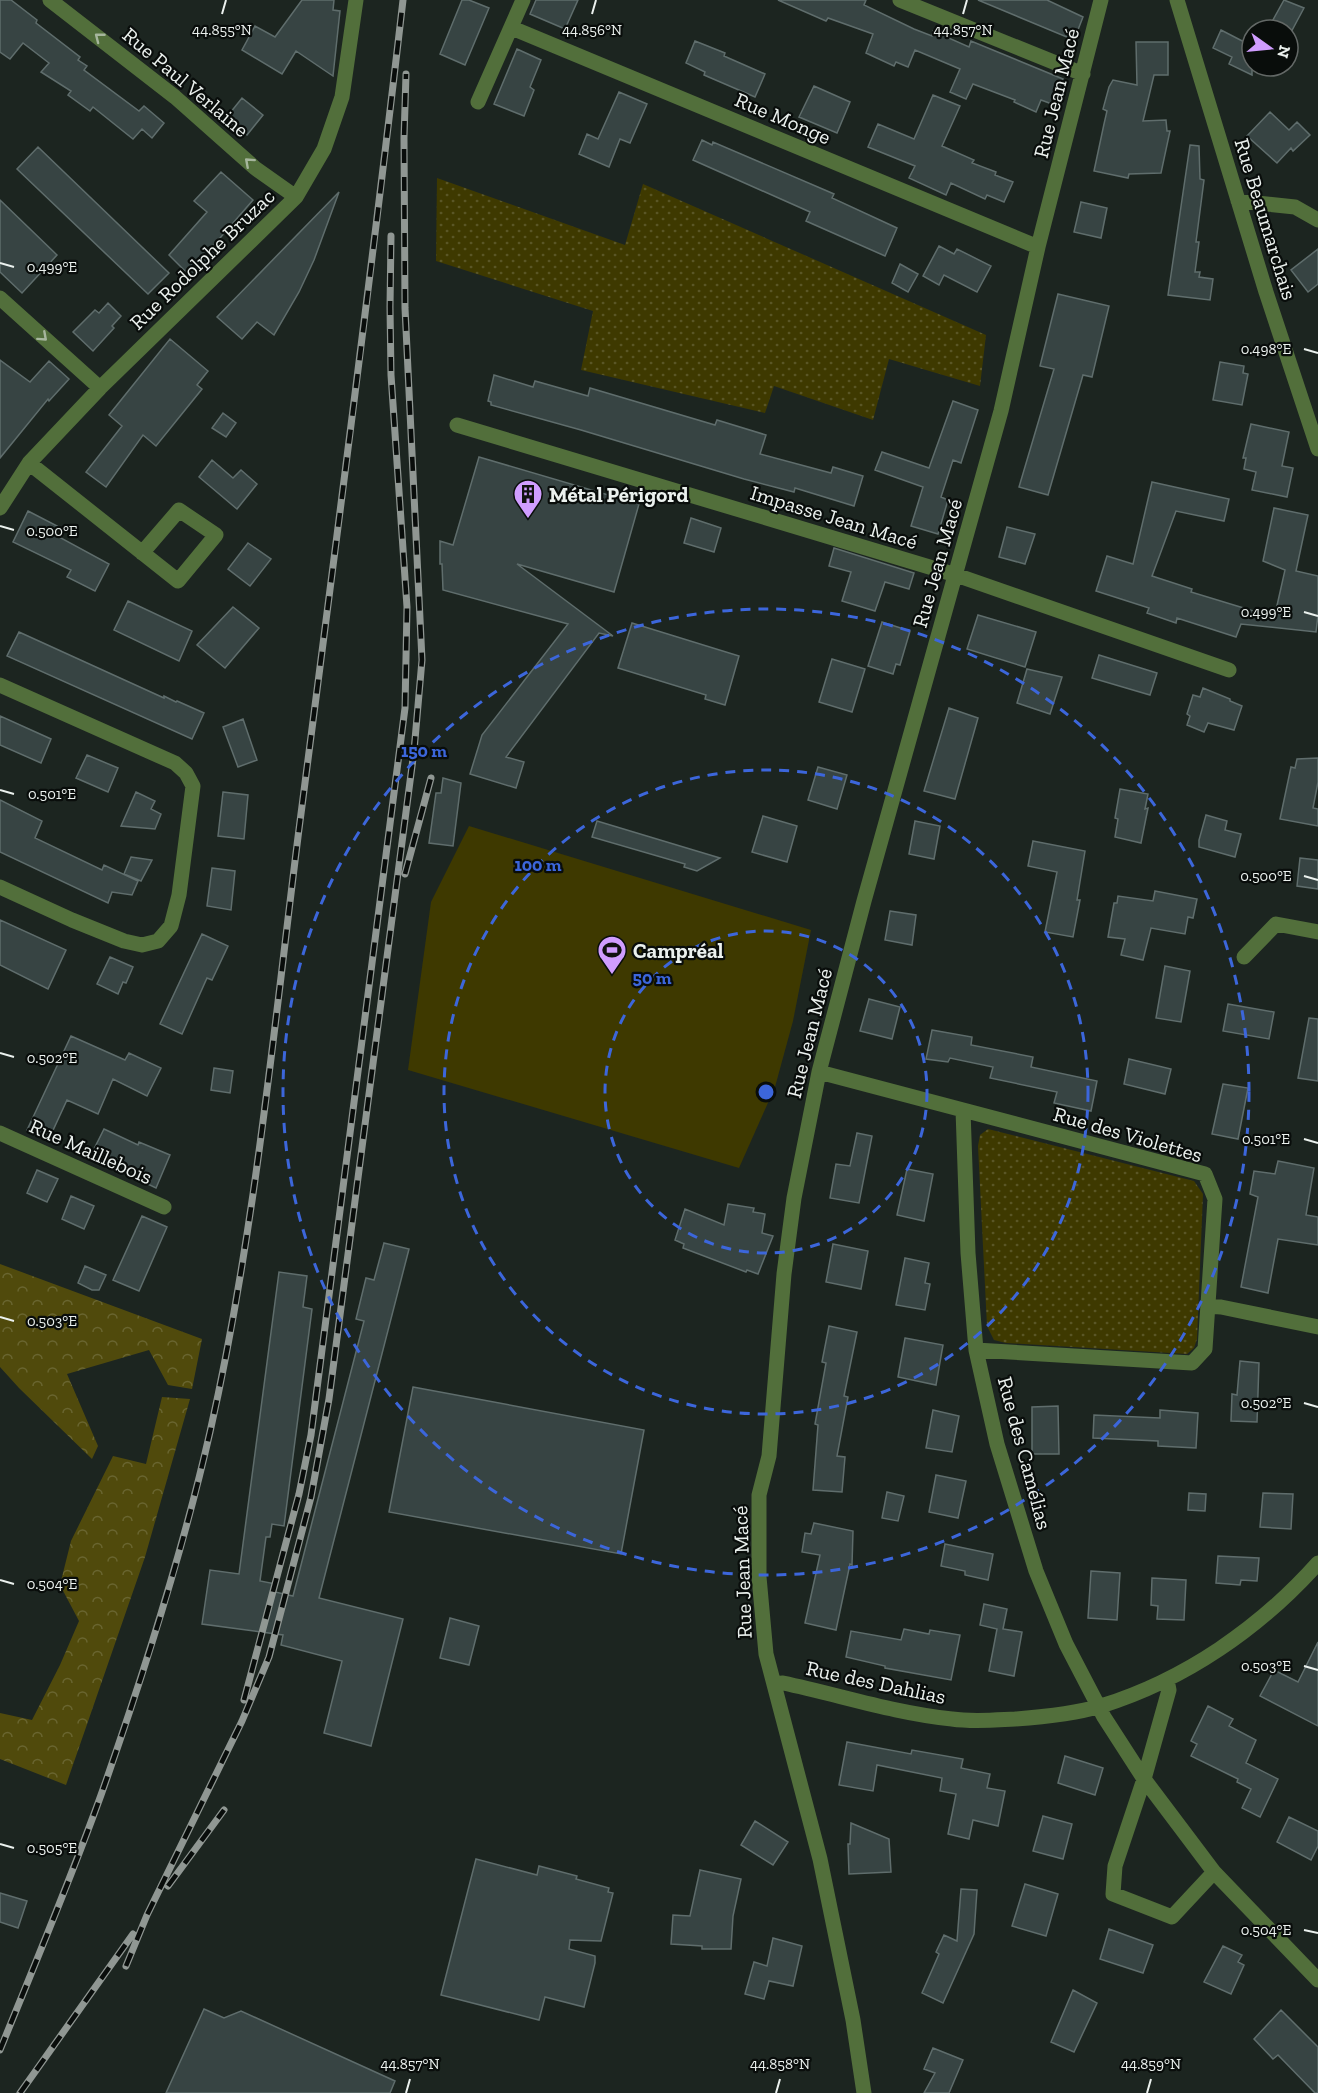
<svg xmlns="http://www.w3.org/2000/svg" width="1318" height="2093" font-family="'Zilla Slab',serif">
	<defs>
		<pattern id="grass-dots" width="8" height="8" patternUnits="userSpaceOnUse" patternTransform="scale(1.5)"><rect width="8" height="8" fill="#3e3900"/><path d="M2 2h.1M6 6h.1" fill="none" stroke="#5a5626" stroke-width="1.8" stroke-linecap="round"/></pattern>
		<pattern id="forest-crowns" width="20" height="18" patternUnits="userSpaceOnUse" patternTransform="scale(1.5)"><rect width="20" height="18" fill="#504a0c"/><path d="M2 6a3 3 0 1 1 6 0M12 15a3 3 0 1 1 6 0" fill="none" stroke="#696530"/></pattern>
	</defs>
	<rect width="100%" height="100%" fill="#1c2520"/>
	<path fill="url(#grass-dots)" d="M437,178L625,245L643,184L986,335L980,386L889,359L873,420L774,386L765,413L581,370L593,311L436,261Z
		M988,1129L1194,1181L1203,1194L1197,1339L1194,1348L1187,1354L1006,1343L994,1340L987,1326L978,1146L980,1135Z"/>
	<path fill="url(#forest-crowns)" d="M0,1264L202,1339L192,1389L168,1385L149,1350L67,1374L98,1446L92,1459L19,1388L0,1367Z
		M162,1397L190,1399L145,1557L66,1785L0,1759V1713L32,1720L60,1665L79,1621L60,1585L71,1541L113,1456L146,1464Z"/>
	<path fill="#3e3900" d="M469,826L811,930L793,1021L775,1087L739,1168L408,1070L431,902Z"/>
	<path fill="#374443" stroke="#5f6d6c" stroke-width="1.5" d="M0,0H11L37,20L36,23L80,57L78,60L87,66L84,70L139,111L144,106L164,123L152,138L142,129L133,139L93,107L90,111L68,95L71,91L41,72L49,63L23,43L10,59L0,52Z
		M302,0H334L333,10L340,11L333,76L296,51L282,74L242,50L255,26L275,37Z
		M462,0H469L489,8L465,65L440,54Z
		M536,0H578L565,29L530,14Z
		M778,0H866L864,5L914,29L932,36L933,31L969,47L971,41L1063,79L1052,104L1041,100L1036,112L1014,102L1015,100L973,84L966,99L950,92L960,69L915,50L908,67L896,62L894,66L866,53L873,34L828,18L826,21Z
		M978,0H1047L1083,17L1074,40Z
		M1284,0L1304,8L1289,36L1288,30H1276L1269,27Z
		M1221,30L1252,46V75L1229,64L1232,57L1213,48Z
		M695,41L725,53L724,56L765,74L755,97L704,75L705,72L686,63Z
		M1136,42H1168V75H1154L1143,121L1166,120L1167,131H1170L1161,173L1129,174L1128,178L1094,171L1104,124L1107,111L1103,109L1109,87L1113,80L1137,85Z
		M517,49L541,60L530,87L534,90L524,116L494,104Z
		M814,86L850,102L837,133L799,117Z
		M619,92L647,104L630,143L620,139L609,167L579,154L587,134L598,139Z
		M933,95L960,106L942,146L974,160L972,163L996,172L995,175L1013,182L1004,202L987,195L985,199L951,183L946,195L909,178L915,166L868,147L878,124L914,139Z
		M242,98L263,115L247,135L243,132L240,136L228,126L231,122L226,118Z
		M1270,112L1289,130L1297,122L1310,135L1293,151L1291,148L1277,163L1247,136Z
		M702,140L712,145L713,142L834,194L832,198L897,228L885,256L806,221L810,212L693,160Z
		M1190,145L1199,146L1200,179L1204,180L1196,242H1199L1195,272H1200L1199,277L1213,279L1210,300L1168,295Z
		M38,147L169,273L148,294L17,169Z
		M221,172L253,200L214,245L221,251L192,278L169,255L207,212L194,201Z
		M339,192L314,260L299,292L274,335L257,322L242,339L217,317Z
		M0,200L57,255L22,293L0,272Z
		M1081,202L1107,208L1101,238L1074,232Z
		M939,246L954,254L957,249L991,266L977,292L944,275L939,285L923,276Z
		M1318,249V284L1308,292L1291,270Z
		M900,264L918,274L908,292L892,283Z
		M1058,294L1109,306L1092,377L1083,375L1048,495L1019,487L1054,369L1040,366Z
		M108,303L121,316L112,326L114,328L93,351L73,332L95,310L99,313Z
		M170,339L208,371L197,385L202,389L156,446L143,435L106,487L86,472L122,426L109,415Z
		M0,360L30,382L49,361L69,379L49,401L48,399L0,458Z
		M1220,362L1244,366L1243,373L1248,374L1242,405L1213,400Z
		M494,375L533,387L535,381L588,396L590,388L715,425L717,420L766,435L760,454L831,473L833,467L863,476L854,506L795,488L794,492L744,479L581,430L491,405V402L488,401Z
		M953,401L978,410L961,463L953,460L941,497L948,500L938,534L911,526L923,487L875,470L882,452L929,468Z
		M223,413L236,423L226,437L212,428Z
		M1251,424L1289,432L1282,466L1293,468L1287,497L1252,490L1256,472L1244,469L1246,458H1243Z
		M479,457L639,504L614,592L517,564L613,636L599,633L506,757L524,762L516,788L470,774L482,735L568,624L443,590L442,564H440V541L453,545Z
		M212,460L233,478L241,470L257,484L237,509L199,477Z
		M1152,482L1229,499L1224,521L1176,511L1152,576L1192,589L1191,592L1270,616L1271,609L1276,610L1285,570L1263,561L1274,508L1308,515L1296,571L1318,576V615L1316,632L1241,624L1236,637L1177,618L1176,623L1147,613L1149,608L1096,591L1107,556L1133,564Z
		M28,511L63,529L59,537L109,564L95,591L67,577L71,570L13,542Z
		M691,518L721,528L714,552L684,543Z
		M1007,527L1035,534L1025,564L999,557Z
		M248,543L271,559L250,586L228,569Z
		M834,548L914,573L909,589L885,582L875,611L842,601L851,572L829,566Z
		M128,601L192,631L179,661L114,630Z
		M233,607L259,628L225,668L197,645Z
		M978,615L1036,632L1025,667L967,649Z
		M882,622L910,631L900,665L896,664L893,674L868,666Z
		M632,623L739,656L725,705L705,699L706,695L618,668Z
		M19,632L164,698V696L176,702L177,701L204,713L192,739L7,656Z
		M1099,655L1157,673L1150,695L1092,678Z
		M832,659L865,669L852,712L819,702Z
		M1027,669L1062,677L1050,714L1017,703Z
		M1203,688L1230,699V701L1242,706L1234,730L1208,723L1204,732L1187,725L1190,716L1187,714L1193,695L1200,697Z
		M949,708L978,718L955,799L924,791Z
		M0,716L51,739L41,763L0,745Z
		M243,719L257,760L238,767L223,727Z
		M87,755L118,768L108,792L76,778Z
		M1318,758V782L1313,808L1318,809V826L1280,819L1291,767L1295,768L1297,759Z
		M818,767L847,775L837,809L808,800Z
		M443,778L461,783L453,846L429,843L436,793H441Z
		M1120,789L1148,794L1145,809L1148,808L1141,843L1115,837L1118,819L1115,818Z
		M136,792L155,801L151,809L161,814L155,829L121,826Z
		M223,792L248,795L244,839L218,836Z
		M0,800L42,821L35,838L102,870L104,865L138,881L132,895L112,892L108,903L0,852Z
		M1206,815L1227,821L1225,830L1241,834L1235,857L1199,847V840Z
		M763,816L797,826L787,862L752,852Z
		M597,821L690,849L720,858L697,871L684,867L685,864L592,837Z
		M915,821L940,826L934,859L909,854Z
		M1033,841L1085,851L1077,900H1080L1073,937L1045,932L1057,872L1028,866Z
		M131,857L152,860L141,881L124,874Z
		M1300,858L1318,860V889L1297,886Z
		M212,868L235,871L231,910L207,906Z
		M1155,891L1197,899L1193,918L1188,917L1185,934L1151,928L1143,960L1121,955L1125,939L1108,937L1114,903H1117L1118,896L1153,901Z
		M890,911L916,915L912,945L885,940Z
		M0,920L66,950L48,989L0,965Z
		M202,934L228,946L212,980L207,978L182,1034L160,1024Z
		M110,957L133,967L126,983L123,982L118,994L97,984Z
		M1165,966L1190,971L1181,1022L1156,1018Z
		M869,999L900,1007L892,1039L860,1031Z
		M1228,1004L1274,1012L1269,1039L1223,1031Z
		M1309,1018L1318,1019V1081L1298,1078Z
		M932,1030L972,1037L971,1045L1033,1057L1031,1067L1097,1081L1091,1111L1054,1103L1057,1092L990,1078L993,1067L950,1058L948,1062L926,1059Z
		M71,1036L125,1060L129,1053L161,1068L147,1096L113,1079L98,1114L67,1100L49,1139L27,1130Z
		M1129,1059L1171,1069L1165,1094L1124,1084Z
		M214,1068L233,1071L230,1093L211,1090Z
		M1223,1084L1248,1088L1238,1139L1212,1134Z
		M104,1129L138,1145L139,1142L170,1155L156,1188L135,1178L139,1171L93,1151Z
		M857,1133L872,1136L859,1203L830,1198L836,1164L850,1166Z
		M1278,1161L1314,1168L1306,1215L1318,1217V1245L1278,1239L1268,1293L1241,1287L1258,1197L1250,1194L1254,1171L1275,1174Z
		M907,1169L933,1174L924,1221L897,1215Z
		M37,1170L58,1179L47,1202L27,1193Z
		M71,1196L94,1206L84,1229L62,1219Z
		M728,1204L754,1208L753,1212L765,1214L762,1233L773,1236L758,1274L747,1270L746,1272L683,1248L684,1244L675,1240L685,1209L724,1225Z
		M142,1216L167,1227L139,1291L113,1280Z
		M384,1243L409,1249L319,1598L403,1619L371,1746L324,1733L342,1661L281,1645L283,1635L202,1624L210,1570L239,1574L279,1272L307,1276L303,1307L312,1309L284,1526L272,1524L270,1537H266L260,1581L276,1584L275,1592L293,1596L364,1321L356,1319L366,1278L374,1280Z
		M833,1244L868,1251L861,1289L826,1282Z
		M905,1258L929,1263L925,1283L930,1284L925,1310L896,1305Z
		M85,1266L106,1275L99,1290H92L78,1283Z
		M829,1326L857,1332L844,1396L848,1397L837,1456L845,1457L842,1492L813,1490L818,1425L815,1424L826,1363L822,1362Z
		M905,1338L943,1345L936,1385L898,1377Z
		M1240,1361L1259,1363L1257,1422L1231,1421L1232,1394L1237,1395Z
		M413,1387L644,1430L621,1554L389,1512Z
		M1058,1406L1059,1454H1032V1407Z
		M933,1410L959,1416L952,1452L926,1448Z
		M1160,1410L1198,1413L1196,1448L1158,1446V1441L1093,1438L1094,1415L1160,1418Z
		M936,1475L966,1481L958,1518L929,1512Z
		M887,1492L904,1496L898,1521L882,1518Z
		M1189,1493L1206,1494L1205,1511L1188,1510Z
		M1263,1493L1293,1494L1291,1529L1260,1527Z
		M814,1523L853,1531L852,1565L850,1564L836,1630L805,1623L820,1555L802,1552L805,1533L811,1534Z
		M945,1544L993,1554L988,1580L965,1575V1571L941,1566Z
		M1218,1556L1259,1558L1257,1581L1241,1580L1240,1585L1216,1583Z
		M1091,1571L1120,1573L1117,1620L1088,1618Z
		M1152,1578L1186,1580L1184,1620L1157,1619L1158,1606L1151,1605Z
		M984,1604L1007,1609L1003,1629L1022,1632L1014,1676L989,1671L997,1629L980,1625Z
		M450,1618L479,1626L469,1665L440,1658Z
		M904,1629L929,1634L930,1630L960,1635L951,1680L885,1668V1666L846,1657L851,1631L901,1640Z
		M1318,1642V1726L1260,1696L1274,1670L1298,1682Z
		M1208,1706L1233,1719L1229,1726L1256,1740L1246,1763L1278,1779L1260,1817L1242,1808L1251,1789L1237,1782L1238,1779L1191,1756L1197,1744L1191,1741Z
		M847,1742L911,1754L912,1750L963,1759L961,1768L990,1774L987,1788L1005,1791L998,1826L973,1820L969,1839L948,1834L956,1794L940,1791L942,1778L877,1765L873,1791L839,1785Z
		M1065,1756L1103,1768L1095,1795L1058,1783Z
		M1043,1816L1072,1824L1063,1859L1033,1851Z
		M1289,1817L1318,1831V1846L1311,1860L1277,1842Z
		M755,1821L788,1842L773,1865L741,1845Z
		M851,1823L889,1839L891,1872L849,1874L848,1844H850Z
		M476,1859L537,1875L539,1866L577,1876L576,1879L609,1888L608,1892L613,1893L601,1941L570,1940L569,1949L595,1956V1963L584,2007L545,1997L539,2020L441,1995Z
		M700,1870L741,1879L733,1916L731,1949H702V1946L671,1944L673,1915L690,1916Z
		M1025,1884L1058,1894L1046,1936L1012,1926Z
		M961,1889L977,1890L974,1934L943,2003L922,1993L939,1954L936,1952L944,1935L957,1941Z
		M0,1893L27,1901L18,1928L0,1922Z
		M1109,1929L1153,1945L1143,1973L1100,1959Z
		M773,1938L802,1946L793,1986L769,1981L764,1999L745,1994L754,1962L767,1966Z
		M1223,1946L1242,1955L1238,1962L1244,1965L1231,1994L1204,1982Z
		M1073,1990L1097,2003L1074,2052L1051,2042Z
		M204,2009L224,2018L241,2011L395,2081L390,2093H166Z
		M1281,2010L1318,2047V2093H1315L1278,2055L1273,2059L1254,2039Z
		M933,2048L963,2060L949,2093H924L935,2073L924,2069Z"/>
	<g fill="none" stroke-linecap="round" stroke-linejoin="round">
		<path stroke="#526f3b" stroke-width="15" d="M50,0L175,97L255,168L296,197
			M900,0L1083,74
			M1177,0L1266,292L1318,449
			M512,28L1038,247
			M478,102L523,0
			M1238,201L1295,207L1318,220
			M0,298L100,388
			M457,425L956,575L1229,670
			M29,463L178,581L216,535L179,510L142,553
			M0,508L29,463L100,388L296,197L324,149L342,97L356,0
			M0,685L175,763L186,773L193,786L179,895L171,926L158,941L142,945L124,941L72,920L0,887
			M1244,957L1276,924L1318,932
			M819,1072L1205,1174L1215,1199L1205,1349L1192,1363L976,1350
			M963,1110L968,1253L976,1350L997,1444L1036,1571L1066,1644L1104,1717L1144,1779L1214,1872L1318,1980
			M0,1133L164,1207
			M1208,1306L1221,1307L1318,1327
			M1167,1680L1169,1690L1144,1779L1115,1866L1113,1894L1172,1917L1214,1872
			M774,1684L783,1683C840,1695 894,1713 952,1719C973,1722 994,1720 1015,1719C1043,1717 1074,1714 1101,1706C1185,1680 1260,1628 1318,1563
			M864,2093L853,2020L820,1859L766,1654L759,1577V1495L769,1456L784,1274L794,1198L819,1072L864,901L1001,411L1038,247L1101,0"/>
		<g stroke="#909793" stroke-width="7">
			<path id="rail" d="M405,874L431,778
				M244,1700L299,1494L311,1435L405,708L407,607L391,375L390,307L391,236
				M168,1886L224,1810
				M126,1966L147,1915L242,1721L269,1657L311,1497L329,1399L414,751L422,660L405,308L404,138L406,74
				M0,2050C34,1966 70,1881 101,1795C143,1676 182,1555 210,1432C254,1237 273,1036 298,837C334,558 371,279 403,0
				M20,2093L133,1934"/>
		</g>
		<use href="#rail" stroke="#090d0b" stroke-width="4.5" stroke-dasharray="14" stroke-linecap="butt"/>
	</g>
	<defs><path id="oneway-chevron" d="M-2-3.5L2.5 0L-2 3.5" fill="none" stroke-width="1.6" stroke-linecap="round" stroke-linejoin="round" transform="scale(1.5)"/></defs>
	<g stroke="#a6b69d">
		<use href="#oneway-chevron" transform="translate(99 37) rotate(-142)"/>
		<use href="#oneway-chevron" transform="translate(249 162) rotate(-138)"/>
		<use href="#oneway-chevron" transform="translate(43 337) rotate(42)"/>
	</g>
	<path fill="none" stroke="#ebf1ee" stroke-width="2" d="M222,14L226,0M592,14L596,0M963,14L967,0M0,263L14,267M1304,349L1318,353M0,526L14,530M1304,612L1318,616M0,790L14,794M1304,876L1318,880M0,1053L14,1057M1304,1139L1318,1143M0,1317L14,1321M1304,1403L1318,1407M0,1580L14,1584M1304,1666L1318,1670M0,1844L14,1848M1304,1930L1318,1933M406,2093L410,2079M776,2093L780,2079M1147,2093L1151,2079"/>
	<g fill="none" stroke="#3c66db" stroke-width="3" stroke-dasharray="10 8">
		<circle cx="766" cy="1092" r="161"/>
		<circle cx="766" cy="1092" r="322"/>
		<circle cx="766" cy="1092" r="483"/>
	</g>
	<defs>
		<g id="building-pin" transform="scale(1.5)"><path d="M0 17L-7.5 6A9.5 9.5 0 1 1 7.5 6Z" fill="#d09dff" stroke="#090d0b"/><path d="M-4-6H4V6H1V3H-1V6H-4ZM-2.5-4.3h1.7v1.8h-1.7ZM.8-4.3h1.7v1.8H.8ZM-2.5-1h1.7V.8h-1.7ZM.8-1h1.7V.8H.8Z" fill="#111"/></g>
		<g id="stadium-pin" transform="scale(1.5)"><path d="M0 17L-7.5 6A9.5 9.5 0 1 1 7.5 6Z" fill="#d09dff" stroke="#090d0b"/><path d="M0-5a6.5 5 0 1 0 0 10a6.5 5 0 1 0 0-10ZM-3.5-1.8h7v3.6h-7Z" fill="#111"/></g>
	</defs>
	<g fill-rule="evenodd">
		<use href="#building-pin" x="528" y="494"/>
		<use href="#stadium-pin" x="612" y="950"/>
	</g>
	<g text-anchor="middle" dominant-baseline="central" stroke-width="4.5" stroke-linejoin="round" paint-order="stroke">
		<g font-size="21" fill="#ebf1ee" stroke="#090d0b">
			<text transform="translate(186 82) rotate(40)">Rue Paul Verlaine</text>
			<text transform="translate(1056 93) rotate(-76)">Rue Jean Macé</text>
			<text transform="translate(783 118) rotate(23)">Rue Monge</text>
			<text transform="translate(1266 219) rotate(73)">Rue Beaumarchais</text>
			<text transform="translate(202 259) rotate(-44)">Rue Rodolphe Bruzac</text>
			<text transform="translate(834 517) rotate(17)">Impasse Jean Macé</text>
			<text transform="translate(937 563) rotate(-74)">Rue Jean Macé</text>
			<text transform="translate(809 1033) rotate(-76)">Rue Jean Macé</text>
			<text transform="translate(1128 1134) rotate(16)">Rue des Violettes</text>
			<text transform="translate(91 1151) rotate(24)">Rue Maillebois</text>
			<text transform="translate(1025 1453) rotate(75)">Rue des Camélias</text>
			<text transform="translate(742 1572) rotate(-92)">Rue Jean Macé</text>
			<text transform="translate(876 1682) rotate(12)">Rue des Dahlias</text>
		</g>
		<g font-size="21" font-weight="bold" fill="#ebf1ee" stroke="#090d0b" text-anchor="start">
			<text x="549" y="494">Métal Périgord</text>
			<text x="633" y="950">Campréal</text>
		</g>
	</g>
	<g font-size="15" text-anchor="middle" fill="#ebf1ee" stroke="#090d0b" stroke-width="4.5" stroke-linejoin="round" paint-order="stroke">
		<text x="222" y="35">44.855°N</text>
		<text x="592" y="35">44.856°N</text>
		<text x="963" y="35">44.857°N</text>
		<text x="52" y="272">0.499°E</text>
		<text x="1266" y="354">0.498°E</text>
		<text x="52" y="536">0.500°E</text>
		<text x="1266" y="617">0.499°E</text>
		<text x="52" y="799">0.501°E</text>
		<text x="1266" y="881">0.500°E</text>
		<text x="52" y="1063">0.502°E</text>
		<text x="1266" y="1144">0.501°E</text>
		<text x="52" y="1326">0.503°E</text>
		<text x="1266" y="1408">0.502°E</text>
		<text x="52" y="1589">0.504°E</text>
		<text x="1266" y="1671">0.503°E</text>
		<text x="52" y="1853">0.505°E</text>
		<text x="1266" y="1935">0.504°E</text>
		<text x="410" y="2069">44.857°N</text>
		<text x="780" y="2069">44.858°N</text>
		<text x="1151" y="2069">44.859°N</text>
	</g>
	<circle cx="766" cy="1092" r="9" fill="#3c66db" stroke="#090d0b" stroke-width="3"/>
	<g font-size="18" text-anchor="middle" font-weight="bold" fill="#3c66db" stroke="#090d0b" stroke-width="4.5" stroke-linejoin="round" paint-order="stroke">
		<text x="424" y="757">150 m</text>
		<text x="538" y="871">100 m</text>
		<text x="652" y="984">50 m</text>
	</g>
	<g transform="translate(1270 48) rotate(105)"><circle r="28" fill="#090d0b" stroke="#636866" stroke-width="1.5"/>
	<path d="M0-4.5L10 22L0 15L-10 22Z" fill="#d09dff"/>
	<text y="-9" font-size="16" font-weight="bold" text-anchor="middle" fill="#ebf1ee">N</text>
	</g>
</svg>
